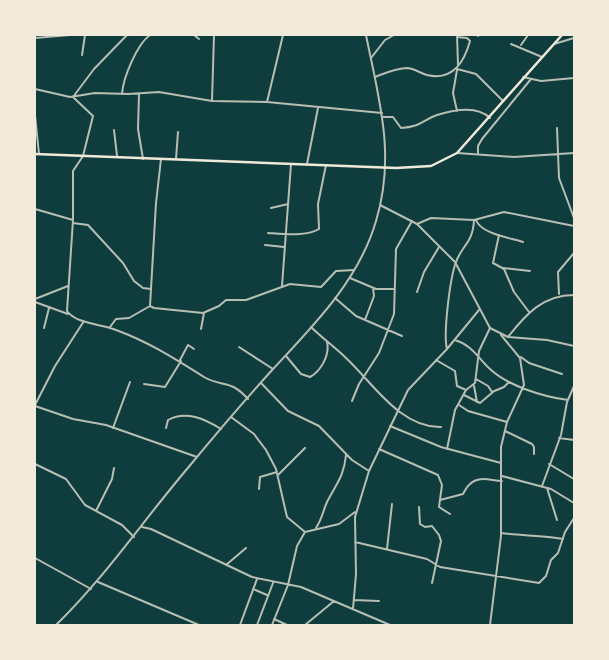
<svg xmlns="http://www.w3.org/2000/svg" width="609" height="660" font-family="'Alegreya Sans',sans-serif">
	<rect width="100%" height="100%" fill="#0f3d3e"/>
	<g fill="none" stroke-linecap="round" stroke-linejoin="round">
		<path stroke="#b8beb3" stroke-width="2" d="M127,35L94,69L73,97L93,116L83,156L73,171V220L67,311C76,324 102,324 116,330C149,342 175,359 204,377C223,388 229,378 248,399
			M194,35L199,39
			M457,35L458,65
			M478,36V35
			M35,38L70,35
			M511,44L542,57
			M554,44L574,38
			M521,45L528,35
			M82,55L85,35
			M371,58L385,40L394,35
			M457,69L476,74L503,101
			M457,70L453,93L457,111
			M375,77C385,73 396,68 408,68C415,69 420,73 427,75C452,81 464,63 470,41L467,38L457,37
			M523,77L541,81L574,78
			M35,89L70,97L95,93L128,94L159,92L212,101L267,102L382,113
			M122,94C123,78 137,44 150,35
			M139,94L138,129L143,159
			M212,101L214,35
			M267,102L283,35
			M35,115L39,154
			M383,117H393L401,128C421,127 422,120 437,115C453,110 477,105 490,118
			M557,128L559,178L574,218
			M114,130L117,156
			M457,153L514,157L574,153
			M478,155V146L482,139L531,79
			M176,159L178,132
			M307,164L318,108
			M271,208L288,204
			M35,209L73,220
			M476,220C481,234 511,238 523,242
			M73,223L88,225L123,263L134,281L143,288L151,289
			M417,224L431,218L474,220L504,212L574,226
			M268,233C282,234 306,237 319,229L318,204L326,165
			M499,235L493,263L504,269L514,292L529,312
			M265,245L284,247
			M503,268L530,271
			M350,278L376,289H393
			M282,286L291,164
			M417,292L424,272L439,247
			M559,294L558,272L574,253
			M335,298L356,316L402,336
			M35,299L68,286
			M35,302L68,314
			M150,306L154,308L203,313L219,306L226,300H246L290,284L321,287L336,271L354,270
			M150,306L156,203L161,159
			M365,320L374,296L373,288
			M110,327L116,319L129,318L150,306
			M311,327C322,338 335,347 346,358C372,382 400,428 441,427
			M44,328L49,308
			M201,329L204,313
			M508,337C526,314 543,295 574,295
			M455,340C472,345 478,358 490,369C508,386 544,397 568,400
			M239,347L273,369
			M447,349C443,334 450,278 456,262C462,245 473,243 474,220
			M286,356L301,374L310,377C321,371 330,355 327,342
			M521,357L529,363L562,374
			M180,360L188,345L194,349
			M436,360L455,371L457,386L466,390
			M476,379L488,386L492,392L504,387L509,382
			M261,383L288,411L319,426L352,460L369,471
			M144,384L165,387L181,361
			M474,386L477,402
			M464,395L480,403L493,392
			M352,401L359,384L379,353L394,314L396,249L412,221
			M35,405L55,366L84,321
			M459,405L468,411L507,422
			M35,406L73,419L106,425L197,457
			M231,417L254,434L266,450L276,469L287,517L305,532
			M390,426L441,447L501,463
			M113,428L130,382
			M166,428L168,420C186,410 205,419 221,429
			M505,431L532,444L534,447V454
			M559,438L574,440
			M379,449L438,475L442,485L439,507L450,514
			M447,449L455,410L466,390L475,383L479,351L490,328
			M35,464L66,479L85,505L122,525L134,537
			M549,464L574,479
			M278,475L305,448
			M502,476L551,489L574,503
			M542,486L561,435L567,402L574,386
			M547,488L557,520
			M259,489L260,477L277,472
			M440,500L463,494C465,491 466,487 470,484C479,475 492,481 502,481
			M419,507L420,524L425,527L432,526L439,535L441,541L432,583
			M96,511L112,479L114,468
			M142,527L151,529L252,577L301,587L390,625
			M316,528C322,519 323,511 327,502C336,484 344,477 346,455
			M501,533C522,536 542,535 563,539
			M355,542L427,559L440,567L539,583L546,576L551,560L558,553L565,532L574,518
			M387,549L392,504
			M35,558L91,589
			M226,565L246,548
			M98,582L199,625
			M253,589L267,595
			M354,600L379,601
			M353,609L356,574L355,517L369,471L408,390L447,349L479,310
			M274,619L287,625
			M240,625L257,579
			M257,625L273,583
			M272,625L288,585L297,546L305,532L339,524L355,512
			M305,625L334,601
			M490,625L501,536V447L507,422L524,385L520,358L501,335"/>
		<path stroke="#b8beb3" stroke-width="2" d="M380,205L417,224L455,262L490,328L508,337L547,340L574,346
			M56,625C106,576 142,522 187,469C215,435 244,401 273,369C314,325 359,280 376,221C396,155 379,100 366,35"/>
		<path stroke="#f1e9da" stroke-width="2.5" d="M35,154L396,168L431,166L457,153L562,35"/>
	</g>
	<rect width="609" height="660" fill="none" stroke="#f1e9da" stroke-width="72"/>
</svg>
